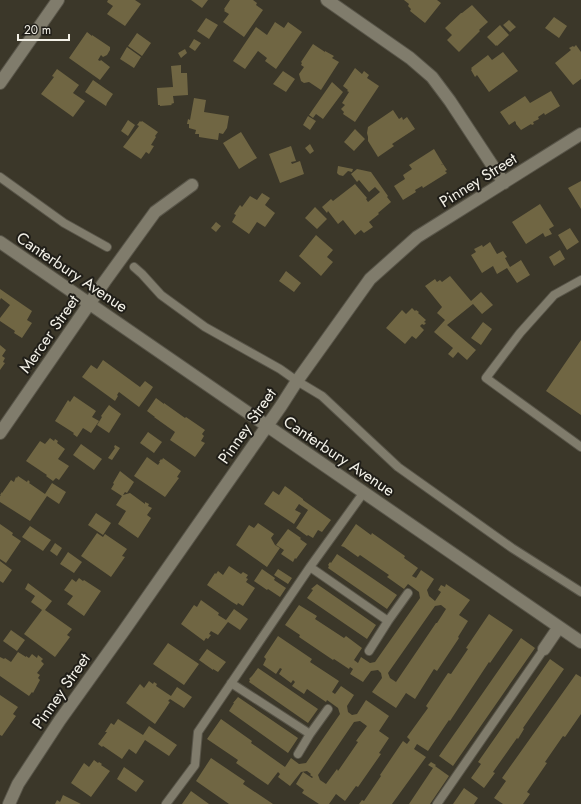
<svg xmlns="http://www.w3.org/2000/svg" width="581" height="804" font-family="Jost,sans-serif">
	<rect width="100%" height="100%" fill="#3b3729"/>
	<path fill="#706643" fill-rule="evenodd" d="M108,0H135L141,4L125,26L107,14L113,6L107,2Z
		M191,0H208L202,8Z
		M230,0H253L257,3L256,5L263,10L244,37L223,22L229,14L224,11L225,10L224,9Z
		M404,0H437L441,3L425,23L410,11L411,9L408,6L409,4Z
		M472,5L488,22L479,30L480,31L459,52L447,40L452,35L445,28L461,13H462Z
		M554,17L567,26L559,38L545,28Z
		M206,18L218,25L209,39L197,31Z
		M509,20L516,27L510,32L503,25Z
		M275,22L284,28L288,22L302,32L276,69L265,61L267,58L258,51L245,69L233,61L256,27L267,35Z
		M500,25L509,35L497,46V45L496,46L487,37Z
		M87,32L92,36V35L110,47V50L107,55L103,57L101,55L98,60L100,61L101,60L110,67L100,80L69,58Z
		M137,33L151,43L142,56L128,46Z
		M194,39L201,43L195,51L189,47Z
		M313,44L325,52V51L334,56L332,58L339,62L321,90L309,82L304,83L301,81L299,74L304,67L301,65L302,63L301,62Z
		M576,45L581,52V79L573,85L555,63L571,50L569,48L573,46L574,47Z
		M127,47L141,57L134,68L120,59Z
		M185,49L187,53L181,58L178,53Z
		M503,52L518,71L489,92L477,75L475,77L471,70L472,69L471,68L488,55L492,60Z
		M181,65V73H187L188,95L173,96L174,103L171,104L172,105L160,106V105H158L157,88L173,87L171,66Z
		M355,68L362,74L364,71L369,75L367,78L379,86L355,122L343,114L344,112L341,109L345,105L342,103L349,92L347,91L348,90L343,86Z
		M57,69L79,85L73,93L85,101L73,117L41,94L54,77L52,76Z
		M283,71L295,79L286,92L273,84Z
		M93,80L113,94L107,103L106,106L85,92Z
		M332,82L343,92L323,119L316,114L313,118L309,115Z
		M551,91L560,106L545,115L544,113L538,117L539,119L533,122L534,124L532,125L531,124L521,130L516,124V123L515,121L509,125L500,112L525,96L530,103Z
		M194,98L206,100L204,112L229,116L227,128L223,134L219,133L218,140L199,137V134H195L196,130L189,128V124H187L188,119L190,120Z
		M393,110L399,119L402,117L403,120L407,117L415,129L392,144L394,146L378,157L368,141V137L367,133L368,127Z
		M308,116L316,121L310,130L303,125Z
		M128,120L135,125L128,136L121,131Z
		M140,121L141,122L142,121L158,132L155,136L156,137L151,145L154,146L149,154L146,152L141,159L123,147L139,126L137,125Z
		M355,129L365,139L354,151L344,142Z
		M241,132L257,158L239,169L223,143Z
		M310,144L314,151L310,154L305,148Z
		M291,146L296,161L291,162L292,164L300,161L304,174L280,183L269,154Z
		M434,149L443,164L441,165H442L443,164L447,170L445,171L447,173L423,188L422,186L415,190L416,192L403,200L394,186L405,179L403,175L412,169L409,165Z
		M338,166L353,169L352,172L348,171L343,176L339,175L337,173Z
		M357,169L371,172L388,196L387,197L391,202L378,213L379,214L369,222L373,227L364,233L361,230L355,235L343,220L338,224L328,211L327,213L322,207L331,199L333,201L355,184L367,198L366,199L368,202L380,192L375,187L369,192L359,180L357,182L351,174Z
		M581,181V209L568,188Z
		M262,193L270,198L265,205L275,213L265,227L257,222L249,234L232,222L236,215L234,214L240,205L242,207L250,196L257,200Z
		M540,204L554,226L549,229L552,234L545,237L543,233L526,244L512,222Z
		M315,207L327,219L317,229L305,218Z
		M216,222L221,226L216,232L211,228Z
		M570,228L579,242L567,250L558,235Z
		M316,235L333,250L327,257L333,262L321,276L299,256Z
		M490,242L497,254L503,251L507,257L505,258L510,267L521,260L530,275L517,283L507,268L497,274L493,266L482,273L471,255L476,252L474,249L482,245L483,247Z
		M560,250L565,259L554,266L549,257Z
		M286,271L301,283L294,292L279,281Z
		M450,276L471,301L481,292L493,305L482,314L473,304L447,325L476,350L467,360L458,352L453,358L448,354L453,348L434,332L445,320L437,313L442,307L425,286L435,279L437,282L440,280L442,282Z
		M0,289L32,311L27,320L32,323L22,338L14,333L15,331L0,321V318L10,305L1,298L0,300Z
		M412,308L415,311L416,310L419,312L418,313L426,320L424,322L426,323L424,325L422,324L420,326L424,330L416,339L412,336L405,344L386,328L402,310L406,314Z
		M483,322L492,329L481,345L471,338Z
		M581,340V415L546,391Z
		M0,345L6,350L2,356L5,358L3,362L5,363L0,370Z
		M103,360L140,387L145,381L153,387L149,393L139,407L119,392L117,395L118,396L115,401L82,377L91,365L97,369Z
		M74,396L96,411L92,417L99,421L91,433L83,428L77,437L73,434L74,433L55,421L68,400L70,402Z
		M156,398L164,404V403L185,418L186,417L205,430L202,434L204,436L201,441L205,443L195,457L170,440L175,432L154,417H155L147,411Z
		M109,405L121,414L109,433L97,425L102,417L101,416Z
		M148,432L162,442L154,453L140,443Z
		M50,438L54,441L55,439L58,441L57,443L65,449L58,459L69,466L59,480L56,478L53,481L46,476L47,475L26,461L40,441L45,444Z
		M81,444L102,459L94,470L73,455Z
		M115,445L120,448L112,460L108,458L115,448L114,447Z
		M147,457L158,465L160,462H159L161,459L162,460L163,458L181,471L177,477L179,478L165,497L134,476Z
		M120,471L134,482L127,493L125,492L123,495L130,493L145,504V502L149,504L148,506L152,508L147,515L151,518L138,538L118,524L126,511L116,505L122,496L111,489L114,484L113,483Z
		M18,476L27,482L28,480L30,482L29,483L45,494L52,483L66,492L59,504L47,496L30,521L0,502V496L1,495H0L2,492V493L11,480L14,482L16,477L17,478Z
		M285,486L303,499V500L331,520L322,532L318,530L313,538L308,535L307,536L296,528L308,510L299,504L295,510L301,513L294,524L264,504L273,491L279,495Z
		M96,513L111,523L103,535L88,525Z
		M258,523L274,534L271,538L275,545L280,548L267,567L236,545L249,525L254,528Z
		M0,524L13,533L12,535L21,541L6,563L0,559Z
		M356,524L371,535L372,533L405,556L404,558L418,568L412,576L416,578L421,570L434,579L427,590L429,596L435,601L441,592L438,590L441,585L445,587L446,584L470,600L459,615L468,621L458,637L459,638L437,671L434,669L415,699L406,693L396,708L372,692L382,678L381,673L378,670L371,671L363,682L350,674L353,669L350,667L349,669L334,659L333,660L299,637L300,635L285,625L299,605L317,616L315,619L344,638L346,636L362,648L354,660L358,663L361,657L370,663L375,662L420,598L419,592L408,584L404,589L387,577L389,575L360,555L358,557L344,547L341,546ZM441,605L446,609L437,623H436L396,682L390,678L388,673L435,606Z
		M30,526L51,540L43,551L22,537Z
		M288,529L301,538L300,539L307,544L296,559L295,558L293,562L281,554L284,550L276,545Z
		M97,533L103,537L105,534L127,549L122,556L125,557L111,577L81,556Z
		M55,543L62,548L57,556L50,551Z
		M68,552L82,562L74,573L60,564Z
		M337,554L397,595L387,609L328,568L329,566L328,565L330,562L331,563Z
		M0,561L12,570L3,583L0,581Z
		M229,566L241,574L243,572L248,575L246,578L248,579L246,582L255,588L243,606L238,603L237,605L232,602L207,585L215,573L216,574L218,571L223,575Z
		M262,569L275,578L274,580L286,588L280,597L268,589L267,590L254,581Z
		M278,569L292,578L288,584L274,575Z
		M79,578L83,581L84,580L101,591L84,616L67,604L73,596L64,590L72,579L76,582Z
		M28,583L52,601L45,610L72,629L67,635L70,637L55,657L24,634L42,610L31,602L35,596L25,589Z
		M317,584L376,625L367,639L307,598L313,590L311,589Z
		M201,600L219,613L218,615L226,620L234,609L248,619L240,630L228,622L218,635L211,631L209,634L211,635L208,639L206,638L204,641L181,624L194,605L197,607Z
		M489,614L513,630L490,663L489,662L450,721L449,720L428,751L417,744L414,749L426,757L392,804H359L362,800L364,801L381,776L380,775L403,741L407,744L410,740L407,737L428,708L426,706L448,673L451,674L468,649L466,648Z
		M11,630L25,640L17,651L3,641Z
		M278,636L312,659L310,662L339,681L332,692L335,694L341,686L354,695L347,706L348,712L352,715L357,714L366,700L389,716L379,731L389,738L379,753L381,754L358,787L356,786L345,801L336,794L329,804H319L302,793L304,790L296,784L303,772L312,778L313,777L310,775L311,774L307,771L301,772L290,786L278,777L280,774L278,772L268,785L236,763L238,760L207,739L221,719L252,741L251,743L285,767L291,758L299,764L306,763L340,714L338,708L327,700L326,702L307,689L304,694L292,686L295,682L293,680L291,683L279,674L282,669L280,668L276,674L263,665L266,659L264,657ZM360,721L367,726L356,741L358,742L338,771L337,769L326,784L320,780L318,775L354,722Z
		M521,638L535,648L453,766L439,756Z
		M168,643L199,664L184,685L153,664Z
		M207,649L226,662L218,672L213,669V670L199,660Z
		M18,652L26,657V656L29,658L32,654L37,658L38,655L43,659L41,661L44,664L37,673L40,675L38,678L40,680L33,693L32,692L29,696L0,676V657L4,659L5,658L11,662Z
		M550,659L564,669L523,728L524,729L518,739L517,738L493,772L495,773L484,788L471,778L481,764L478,762Z
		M258,668L318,709L308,723L249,682L250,680L249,679L252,676Z
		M576,674L581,677V714L565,737L563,736L545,762L547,763L527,792L530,794L523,804H503L494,798L506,781L502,778Z
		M149,681L153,684L154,682L157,684L156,686L171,696L177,687L192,697L184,708L170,699L168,701L170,702L164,711L155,724L126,703L140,684L144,688Z
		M0,695L18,707L13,714L16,716L2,736L0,735Z
		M238,697L298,738L288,753L229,711L234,703H233Z
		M118,719L143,735L149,726L177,745L169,756L145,740L136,754L129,749L122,759L103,746L102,747L98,744L107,732H105L111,723L114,725Z
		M211,758L245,781L243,784L273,804H229L196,781Z
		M94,760L98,763L99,762L102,764L101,765L110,771L91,797L71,783L84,763L89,767Z
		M431,762L436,765L435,766L449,776L430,804H409L433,768L428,765Z
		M124,767L144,781L136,792L117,779Z
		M464,788L478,798L474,804H453Z
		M191,791L209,804H182Z
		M63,795L81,804H55L57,800L60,802Z"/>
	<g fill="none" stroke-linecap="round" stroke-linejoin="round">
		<g stroke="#585549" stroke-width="10">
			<path id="lane" d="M0,177L64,223L107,247
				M134,267L142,274L161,295L205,327L280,369L297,381L322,396L398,467L512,548L581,592
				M581,280L554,295L520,333L486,378L581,447
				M310,567L388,621L408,593
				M369,651L388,621
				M231,683L310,734L328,709
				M298,754L310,734
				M166,804L195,765L198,732L310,567L364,492
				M437,804L544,649"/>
		</g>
		<g stroke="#585549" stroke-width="14">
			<path id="street" d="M327,0L410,58L432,77L450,101L504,183
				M0,83L58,0
				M0,242C194,375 388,508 581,642
				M0,433L105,281L155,212L192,185
				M544,649L559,627
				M9,804L18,784L60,720L123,632L281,406L297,381L370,279L417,237L581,134"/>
		</g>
		<use href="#lane" stroke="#807c6c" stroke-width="8"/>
		<use href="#street" stroke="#807c6c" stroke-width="12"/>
	</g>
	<g text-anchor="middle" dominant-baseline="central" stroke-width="4" stroke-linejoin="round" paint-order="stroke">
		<g font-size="16" fill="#f2f0e7" stroke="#201e18">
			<text transform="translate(478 180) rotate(-32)">Pinney Street</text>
			<text transform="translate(72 272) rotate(34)">Canterbury Avenue</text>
			<text transform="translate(49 334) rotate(-55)">Mercer Street</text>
			<text transform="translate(247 426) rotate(-55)">Pinney Street</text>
			<text transform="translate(339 456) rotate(34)">Canterbury Avenue</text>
			<text transform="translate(61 691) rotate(-55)">Pinney Street</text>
		</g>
	</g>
	<path d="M18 34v6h51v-6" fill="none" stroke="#f2f0e7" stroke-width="2"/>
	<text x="24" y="34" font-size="12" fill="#f2f0e7" stroke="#201e18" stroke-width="3" paint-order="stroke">20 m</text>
</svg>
